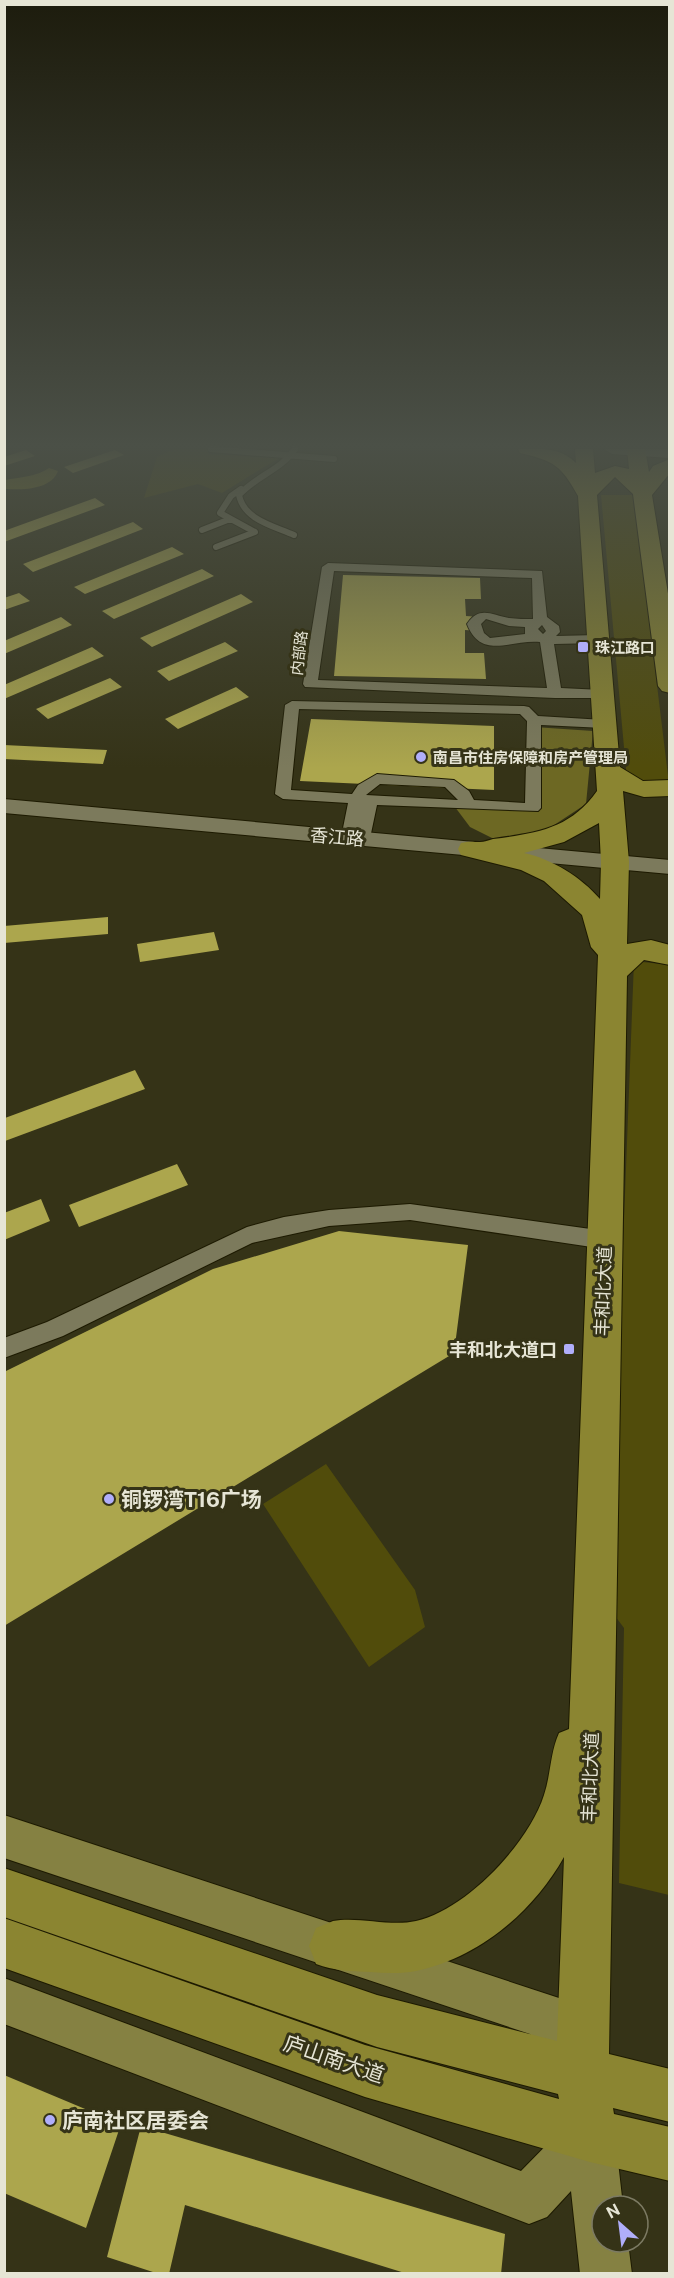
<svg xmlns="http://www.w3.org/2000/svg" width="674" height="2278" font-family="'Public Sans','Noto Sans SC',sans-serif">
	<rect width="100%" height="100%" fill="#353317"/>
	<path fill="#514c0b" d="M174,449H210L208,454L279,458L222,493L198,484L144,498L157,457Z
		M601,495H634L669,784L627,780Z
		M634,961L670,965L669,1895L619,1883L624,1628L609,1608Z
		M326,1464L415,1590L425,1627L369,1667L263,1504Z"/>
	<path fill="#6d6823" d="M534,727L593,731L586,804L533,839L506,845L470,827L455,807L536,810Z"/>
	<path fill="#868022" d="M49,468L58,471C51,490 22,490 5,489V480C20,477 36,477 49,468Z"/>
	<path fill="#aca64d" d="M26,450L35,456L4,466V457Z
		M115,450L124,455L73,473L64,467Z
		M95,498L105,505L4,542V531Z
		M133,522L143,529L33,572L23,564Z
		M172,547L184,554L85,594L74,587Z
		M202,569L214,576L114,619L102,611Z
		M343,575L480,578L481,599H465L466,616L480,617V631L465,630V653H484L486,679L334,676Z
		M19,593L30,601L4,610V598Z
		M241,594L253,602L152,647L140,638Z
		M61,617L72,625L4,654V641Z
		M225,642L238,651L169,681L157,671Z
		M92,647L104,656L4,699V685Z
		M110,678L122,687L48,719L36,709Z
		M236,687L249,697L178,729L165,719Z
		M311,719L494,726V790L300,781Z
		M4,745L107,750L103,764L4,759Z
		M108,917V934L4,943V926Z
		M214,932L219,950L140,962L137,944Z
		M135,1070L145,1089L5,1141V1118Z
		M177,1164L188,1185L79,1227L69,1205Z
		M41,1199L50,1221L4,1240V1213Z
		M339,1231L468,1245L454,1353L4,1626V1372L213,1269Z
		M4,2075L121,2124L86,2228L4,2193Z
		M141,2126L505,2234L501,2274H408L185,2205L169,2274H159L107,2257Z"/>
	<g fill="none" stroke-linecap="round" stroke-linejoin="round">
		<g stroke="#1d1a01" stroke-width="8">
			<path id="lane" d="M211,449L334,459
				M202,530L230,519
				M294,535C274,526 244,520 239,495C256,476 281,470 295,449
				M216,547L255,532L220,513L231,496L241,489"/>
		</g>
		<g stroke="#1d1a01" stroke-width="2">
			<path id="street" d="M328,563L542,571L547,617L559,626L560,632L556,636L598,635L605,639L598,643L554,644L561,688L602,690L609,694L602,698H555L305,687L303,684L322,567ZM334,571L532,578L533,619C525,619 517,619 509,618C492,615 479,605 467,624C481,661 511,639 540,642L547,688L318,680ZM486,619L509,626L525,627V634L490,638L484,633L481,624ZM542,625L546,631L543,634L538,629Z
				M292,701L524,706L529,707L538,716L604,720L611,724L604,728L541,725V808L538,811L377,805L369,843L363,844L356,840L349,843L341,838L348,803L283,799L275,794L285,705ZM299,709L520,714L527,721L525,803L474,800L469,791L454,780L377,774L358,785L352,794L291,790ZM380,784L445,787L458,800L366,795Z
				M410,1204L605,1231L612,1234L615,1240L612,1246L605,1249L410,1220L329,1226L252,1243L63,1336L4,1358V1338L47,1322L247,1227L284,1217L329,1210Z"/>
		</g>
		<g stroke="#1d1a01" stroke-width="2">
			<path id="secondary" d="M604,449H670V458L612,454Z
				M4,799L670,860V874L4,813Z"/>
		</g>
		<g stroke="#1d1a01" stroke-width="2">
			<path id="primary" d="M4,1815L562,1999L596,2052L603,2069L596,2086L579,2093L562,2086L530,2034L4,1858Z
				M4,1978L521,2171L573,2118L590,2110L607,2118L615,2135L623,2206H602V2242H628L632,2274H580L571,2191L547,2217L529,2224L4,2024Z"/>
		</g>
		<g stroke="#1d1a01" stroke-width="2">
			<path id="highway" d="M518,449C540,449 559,446 576,463L575,449H593L595,473L615,466L629,469L627,449H645L649,472L653,466L670,459V473L652,495L670,606V693L662,691L658,686L633,494L615,477L597,495L620,767L643,781L670,780V796L644,797L623,791L629,862L627,944L651,940L670,945V965L644,960L627,976L609,2054L670,2069V2122L613,2108L614,2114L670,2127V2181L590,2162L365,2097L4,1968V1918L365,2045L559,2099L558,2094L377,2047L4,1917V1868L377,1995L557,2041L564,1857C533,1912 479,1958 416,1971C401,1974 385,1973 370,1972C350,1971 334,1971 316,1964L309,1946L316,1928C322,1926 328,1923 333,1921C358,1916 390,1927 416,1921C466,1910 529,1843 544,1795C551,1774 550,1753 559,1733L569,1729L598,955L591,947L582,915L544,881L521,870L461,855L458,849L461,843C469,841 473,842 480,842C484,842 489,840 493,839C537,833 570,829 597,791L578,496C561,465 554,461 520,453ZM599,823L601,862L600,899C581,877 552,859 524,853L564,842Z"/>
		</g>
		<use href="#lane" stroke="#7c7a5c" stroke-width="6"/>
		<use href="#street" fill="#7c7a5c" fill-rule="evenodd"/>
		<use href="#secondary" fill="#7c7a5c" fill-rule="evenodd"/>
		<use href="#primary" fill="#858142" fill-rule="evenodd"/>
		<use href="#highway" fill="#8b8531" fill-rule="evenodd"/>
	</g>
	<linearGradient id="sky" x2="0" y2="1"><stop stop-color="#1d1c0d"/><stop offset="0.58" stop-color="#4b5047"/><stop offset="1" stop-color="#4b5047" stop-opacity="0"/></linearGradient>
	<rect width="674" height="768" fill="url(#sky)"/>
	<g fill="#b0aefa" stroke="#353317" stroke-width="2">
		<rect x="577" y="641" width="12" height="12" rx="3"/>
		<circle cx="421" cy="757" r="6"/>
		<rect x="563" y="1343" width="12" height="12" rx="3"/>
		<circle cx="109" cy="1499" r="6"/>
		<circle cx="50" cy="2120" r="6"/>
	</g>
	<g text-anchor="middle" dominant-baseline="central" stroke-width="6" stroke-linejoin="round" paint-order="stroke">
		<g font-size="15" font-weight="bold" fill="#e6e5d5" stroke="#353317" text-anchor="start">
			<text x="595" y="647">珠江路口</text>
			<text x="433" y="757">南昌市住房保障和房产管理局</text>
		</g>
		<g font-size="15" fill="#e6e5d5" stroke="#353317">
			<text transform="translate(299 653) rotate(-83)">内部路</text>
		</g>
		<g font-size="18" fill="#e6e5d5" stroke="#353317">
			<text transform="translate(337 837) rotate(5)">香江路</text>
			<text transform="translate(603 1291) rotate(-88)">丰和北大道</text>
			<text transform="translate(590 1777) rotate(-88)">丰和北大道</text>
		</g>
		<g font-size="18" font-weight="bold" fill="#e6e5d5" stroke="#353317" text-anchor="end">
			<text x="557" y="1349">丰和北大道口</text>
		</g>
		<g font-size="21" font-weight="bold" fill="#e6e5d5" stroke="#353317" text-anchor="start">
			<text x="121" y="1499">铜锣湾T16广场</text>
			<text x="62" y="2120">庐南社区居委会</text>
		</g>
		<g font-size="21" fill="#e6e5d5" stroke="#353317">
			<text transform="translate(334 2059) rotate(19)">庐山南大道</text>
		</g>
	</g>
	<rect width="674" height="2278" fill="none" stroke="#e6e5d5" stroke-width="12"/>
	<g transform="translate(620 2224) rotate(332)"><circle r="28" fill="#353317" stroke="#7c7a63" stroke-width="1.5"/>
	<path d="M0-4.5L10 22L0 15L-10 22Z" fill="#b0aefa"/>
	<text y="-9" font-size="16" font-weight="bold" text-anchor="middle" fill="#e6e5d5">N</text>
	</g>
</svg>
